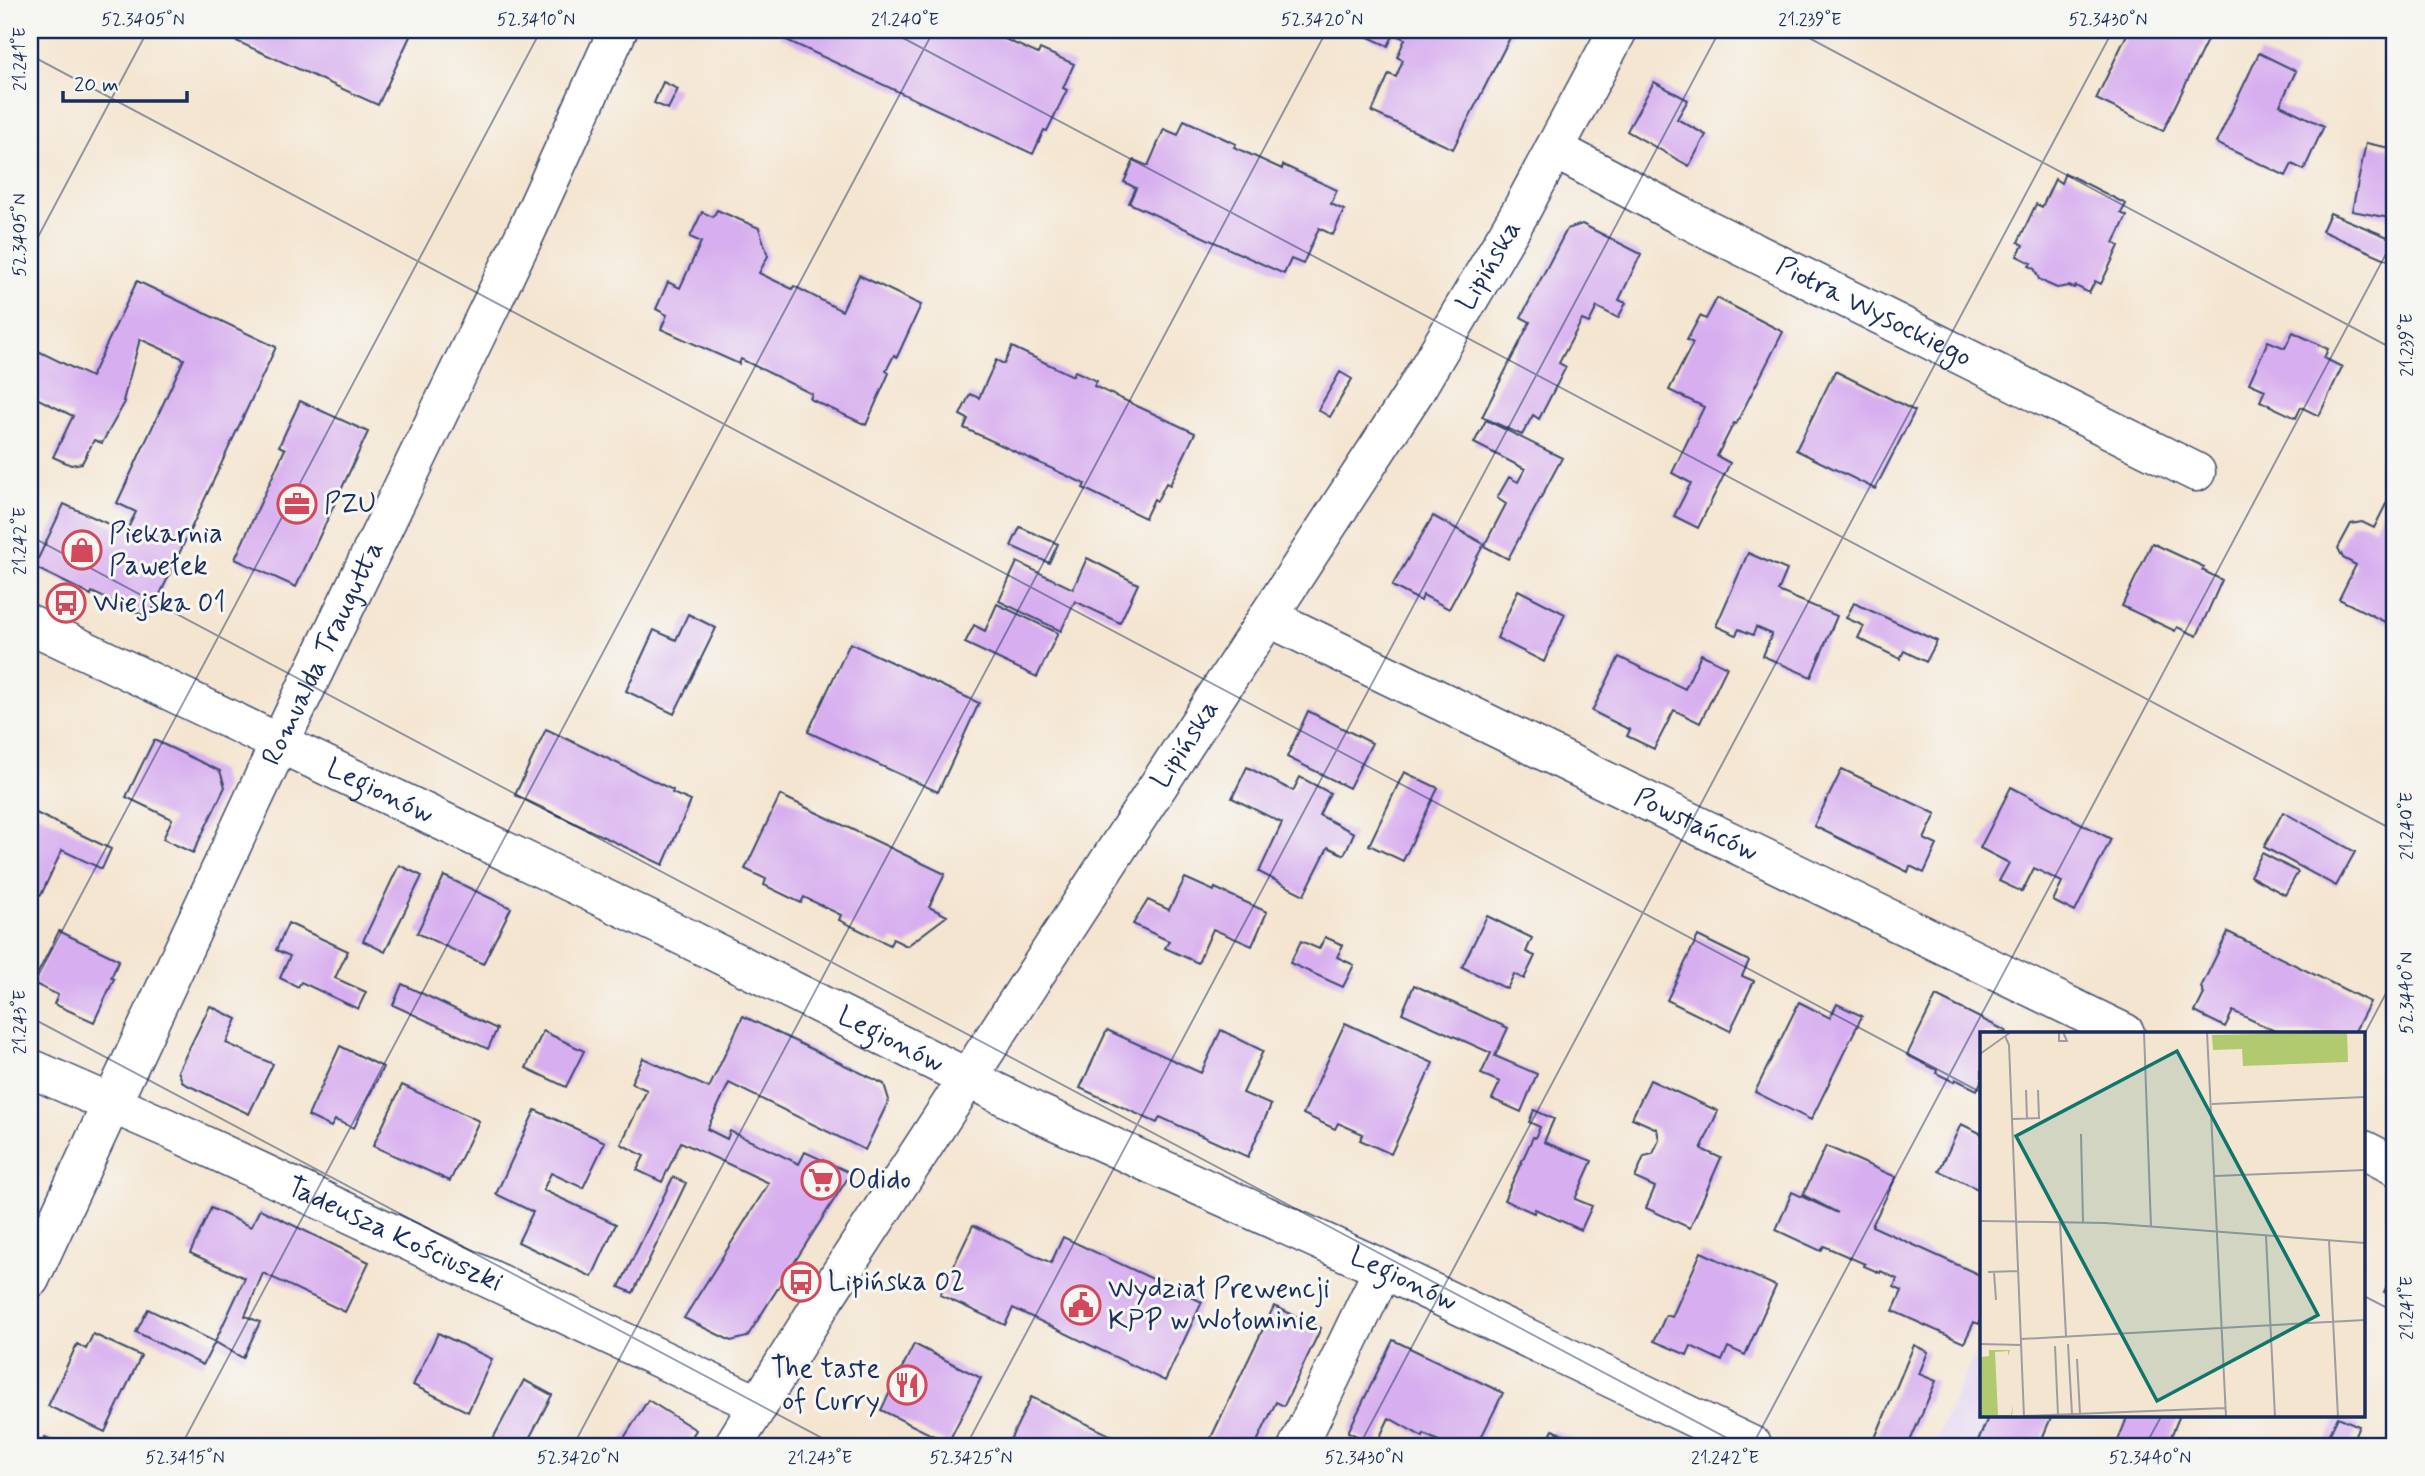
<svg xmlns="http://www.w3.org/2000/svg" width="2425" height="1476" font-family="Mynerve,sans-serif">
	<rect width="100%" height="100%" fill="#f6f6f2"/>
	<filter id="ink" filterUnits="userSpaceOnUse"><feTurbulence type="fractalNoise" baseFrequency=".0143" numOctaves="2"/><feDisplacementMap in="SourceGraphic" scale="14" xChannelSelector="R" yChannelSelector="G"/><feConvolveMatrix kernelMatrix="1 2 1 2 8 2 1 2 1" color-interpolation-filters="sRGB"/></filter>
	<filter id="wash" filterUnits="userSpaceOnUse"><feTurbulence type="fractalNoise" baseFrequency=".00686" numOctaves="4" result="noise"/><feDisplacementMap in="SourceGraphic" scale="28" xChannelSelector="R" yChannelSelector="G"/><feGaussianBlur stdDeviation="1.57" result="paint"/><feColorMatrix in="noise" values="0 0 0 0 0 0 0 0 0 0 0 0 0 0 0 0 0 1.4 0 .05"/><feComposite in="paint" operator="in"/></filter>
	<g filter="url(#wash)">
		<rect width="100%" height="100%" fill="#f4e5d0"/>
		<path fill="#e2d4f3" d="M1982,1338V1415H2052L2038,1446H1933Z"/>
		<g id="blocks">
			<path fill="#d7aeef" d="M212,30H413L378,105Z
				M784,30H985L1038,54L1040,49L1074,64L1063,88L1067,90L1047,131L1044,130L1033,154L780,37Z
				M1368,30H1514L1453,149L1372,112L1389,74L1396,77L1403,60L1397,57L1405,39L1394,34L1388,46L1366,36Z
				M2129,30H2212L2163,131L2096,99Z
				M2259,53L2296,71L2280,105L2324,126L2304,170L2292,164L2286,176L2216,143Z
				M663,82L678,89L668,109L654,103Z
				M1654,82L1688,100L1677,119L1706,135L1689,166L1627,131Z
				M1184,120L1236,144L1234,147L1282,169L1283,165L1337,190L1331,204L1344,210L1333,235L1319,228L1303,264L1291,259L1284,274L1129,203L1136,188L1124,182L1134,160L1148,166L1164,129L1178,135Z
				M2366,143L2395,149V219L2352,211Z
				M2065,173L2126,204L2121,213L2127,216L2114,243L2119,246L2101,284L2095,281L2089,293L2076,286L2074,288L2069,286L2057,288L2048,284L2039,279L2034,268L2029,266L2031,263L2017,256L2023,245L2018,242L2036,204L2042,207L2055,179L2061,183Z
				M717,210L759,228L768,256L759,273L792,289L794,286L842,311L859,275L921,305L897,357L894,355L886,371L889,373L866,425L810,399L812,394L741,359L739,364L661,329L667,315L656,309L668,282L680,288L701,242L690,237L702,212L713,217Z
				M2330,213L2395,240V263L2322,231Z
				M1582,224L1641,254L1619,300L1626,303L1618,318L1597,307L1589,323L1582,320L1559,363L1566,367L1539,419L1533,415L1522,435L1482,417L1530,322L1521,317L1567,229Z
				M137,281L276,347L149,618L92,592L91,595L34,567L64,504L126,532L136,512L117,503L184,359L140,339L123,401L125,402L102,443L94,440L82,463L71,465L53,457L73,416L30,395V347L91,377Z
				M1717,298L1783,332L1736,424L1734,423L1717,456L1730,463L1698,528L1674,516L1691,483L1672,473L1704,407L1669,390L1693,343L1687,340L1700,316L1706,319Z
				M2293,332L2328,349L2324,358L2342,367L2319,416L2301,407L2296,418L2260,401L2265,390L2249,383L2268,341L2285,348Z
				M1012,347L1073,376L1075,371L1097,381L1094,386L1195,433L1170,485L1166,483L1157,501L1154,499L1145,518L1083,488L1085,484L964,428L968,419L960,415L970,394L979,398L996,360L1004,364Z
				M1835,371L1915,411L1875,489L1796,450Z
				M1340,372L1352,379L1330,417L1318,410Z
				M300,401L368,432L296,587L235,559L285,449L279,446Z
				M1486,420L1562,458L1508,559L1484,546L1506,504L1497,498L1509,477L1518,482L1525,469L1474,443Z
				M2395,486V627L2339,599L2356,565L2343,558L2338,548L2351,524L2362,522L2374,528Z
				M1433,516L1484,544L1449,609L1423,595L1421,601L1392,586Z
				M1020,527L1058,544L1049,563L1011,546Z
				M2152,543L2204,567L2202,570L2222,580L2197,636L2177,627L2175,631L2122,606Z
				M1748,553L1787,570L1778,591L1837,616L1811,677L1763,656L1772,634L1756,627L1753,635L1739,629L1736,635L1716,626Z
				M1087,558L1138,584L1120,623L1075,601L1061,631L999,601L1017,562L1073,589Z
				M1518,590L1565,614L1544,662L1497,638Z
				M1854,603L1937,641L1926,662L1904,651L1900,659L1858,638L1864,626L1846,618Z
				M997,604L1058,633L1037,677L965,643L974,625L985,631Z
				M688,614L716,628L674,714L626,691L654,630L676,640Z
				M850,643L979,703L938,792L808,732Z
				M1701,654L1727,667L1700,723L1674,710L1654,749L1627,736L1630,730L1592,711L1619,657L1685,689Z
				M1308,711L1372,743L1349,788L1287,757Z
				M546,729L673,790L672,793L691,801L663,865L515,795Z
				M154,740L220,771L225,787L193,853L163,839L172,819L126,797Z
				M1247,767L1293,791L1300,777L1330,793L1319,815L1354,833L1344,855L1328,847L1304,895L1259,872L1282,823L1232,798Z
				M1842,769L1936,814L1924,839L1937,845L1924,873L1910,866L1908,872L1814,826Z
				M1404,772L1438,788L1403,861L1369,845Z
				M2011,787L2111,839L2075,912L2053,901L2062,882L2034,868L2022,892L1999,881L2009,863L1980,848Z
				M780,795L945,874L929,907L947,916L907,946L893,939L890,945L839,920L841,915L804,897L801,903L764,885L766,879L745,869Z
				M2283,812L2355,852L2336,886L2264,847Z
				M36,813L111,849L102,869L62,850L41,895L30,889V826Z
				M2262,853L2298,872L2285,895L2250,876Z
				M399,865L422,876L385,952L363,941Z
				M444,876L511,908L483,964L417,933Z
				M1185,878L1214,891L1215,888L1267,912L1252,946L1213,929L1198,963L1165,948L1169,941L1133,924L1148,900L1169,910Z
				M1487,916L1532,938L1526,952L1535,956L1524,979L1514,974L1507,989L1462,967Z
				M288,923L348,951L335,978L366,992L358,1009L301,982L298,987L280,978L290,956L276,950Z
				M59,931L119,960L111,978L114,979L94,1022L54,1004L58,995L33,983Z
				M2228,932L2370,1002L2354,1033H2279L2233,1011L2225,1027L2195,1012L2204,994L2201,987Z
				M1698,936L1749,961L1742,976L1754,981L1730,1031L1667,1000Z
				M1325,937L1343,945L1337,957L1354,965L1343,987L1290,963L1301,941L1319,949Z
				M402,984L497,1029L488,1049L393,1005Z
				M1414,985L1508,1028L1495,1056L1537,1074L1521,1112L1492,1099L1500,1082L1481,1074L1491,1053L1402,1013Z
				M1936,996L2006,1031L2005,1033H1982V1080L1977,1090L1955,1079L1954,1082L1936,1073L1937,1070L1907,1055Z
				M1799,1002L1830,1018L1837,1004L1862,1016L1811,1120L1755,1092Z
				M210,1006L237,1019L226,1043L273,1064L249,1114L183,1083L178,1071Z
				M743,1016L884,1084L889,1100L865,1150L729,1083L707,1129L727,1139L730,1131L799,1164L805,1152L851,1173L747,1337L731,1341L684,1318L769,1183L681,1142L662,1182L637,1170L644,1156L621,1144L647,1090L631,1083L643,1058L709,1088Z
				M1345,1023L1433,1063L1391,1154L1360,1140L1363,1134L1338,1123L1335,1129L1303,1114Z
				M1107,1030L1201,1073L1221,1030L1263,1051L1243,1093L1271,1105L1248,1157L1160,1117L1157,1123L1080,1088Z
				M543,1031L584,1051L566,1087L526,1068Z
				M340,1046L383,1067L354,1128L335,1120L331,1127L308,1116Z
				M1650,1080L1718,1111L1701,1149L1721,1158L1690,1228L1646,1208L1655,1187L1635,1178L1644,1156L1653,1154L1659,1140L1657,1129L1632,1118Z
				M402,1085L479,1121L450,1181L373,1146Z
				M535,1110L605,1142L583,1188L551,1173L543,1190L616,1224L592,1277L518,1242L533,1212L496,1194Z
				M1534,1110L1554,1119L1544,1142L1592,1161L1575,1199L1592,1206L1581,1230L1535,1209L1534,1213L1504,1200L1533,1137L1535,1138L1540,1127L1529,1122Z
				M1961,1124L1982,1134V1191L1939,1171Z
				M1826,1146L1896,1177L1872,1226L1982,1276V1315L1979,1324L1974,1322L1964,1343L1893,1311L1902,1291L1894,1287L1897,1279L1881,1271L1880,1273L1864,1266L1865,1264L1824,1246L1821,1251L1776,1230L1792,1192L1838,1213L1803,1195Z
				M673,1177L686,1183L633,1293L619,1287Z
				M211,1208L251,1227L260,1209L369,1262L345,1312L263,1273L245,1316L260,1322L243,1358L215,1342L203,1365L136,1332L148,1309L215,1342L245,1278L190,1253Z
				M973,1225L1051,1263L1063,1237L1202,1302L1165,1381L1013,1308L1005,1325L940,1295Z
				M1701,1252L1776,1286L1745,1355L1728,1347L1722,1361L1691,1346L1687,1355L1654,1341L1666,1315L1672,1317Z
				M2395,1269V1297L2384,1292Z
				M1274,1306L1321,1328L1284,1406L1276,1402L1255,1446H1207Z
				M438,1333L492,1359L468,1412L413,1385Z
				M93,1334L141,1356L105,1432L48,1406L77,1344L86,1349Z
				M1393,1340L1503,1393L1477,1446H1449L1424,1434L1423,1437L1389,1418L1376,1445L1348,1432Z
				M914,1344L981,1378L948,1443L881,1410Z
				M1914,1345L1928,1352L1919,1374L1936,1381L1908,1446H1895L1875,1438Z
				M524,1380L552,1395L530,1437L538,1442L536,1446H489Z
				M1031,1397L1114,1437L1110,1446H1007Z
				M648,1400L696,1430L686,1446H619Z
				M1989,1415H2052L2039,1446H1976Z
				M2128,1415H2180L2167,1446H2116Z
				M2338,1417L2359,1426L2350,1446H2324Z
				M1553,1430L1587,1446H1545Z
				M45,1437L64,1446H41Z"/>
		</g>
	</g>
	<g filter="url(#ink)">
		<use href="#blocks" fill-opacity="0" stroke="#3c4a6f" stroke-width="2"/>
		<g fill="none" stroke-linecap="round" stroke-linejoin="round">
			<g stroke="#3c4a6f" stroke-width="41">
				<g id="minor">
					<path id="s1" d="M1554,149L1683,217L2196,472"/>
					<path id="s2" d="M1268,617L2125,1033"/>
					<path id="s3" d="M30,1068L167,1128L759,1405"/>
					<path d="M2364,1150L2395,1166"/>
					<path id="s4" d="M30,1279L280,742L527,230L618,30"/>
					<path d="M1298,1446L1383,1269"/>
				</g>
			</g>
			<g stroke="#3c4a6f" stroke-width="41">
				<g id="tertiary">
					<path id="s5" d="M30,624L687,938L1038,1113L1383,1269L1753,1446"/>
					<path id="s6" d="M733,1446L824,1299L1415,391L1521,211L1618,30"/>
				</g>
			</g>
			<use href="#minor" stroke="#fff" stroke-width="38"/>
			<use href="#tertiary" stroke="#fff" stroke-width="38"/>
		</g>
	</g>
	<path fill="none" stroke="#1b2f5e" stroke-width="2" stroke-opacity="0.45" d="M888,30L2395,831M1794,30L2395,350M30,55L1982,1093M30,252L148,30M30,536L1742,1446M30,991L541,30M30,1017L837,1446M2364,1035L2395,976M2364,1296L2395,1312M181,1446L934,30M573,1446L1327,30M966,1446L1720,30M1359,1446L2113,30M1752,1446L2395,237M2145,1446L2162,1415"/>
	<defs>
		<g id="office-ring" transform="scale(2.0125)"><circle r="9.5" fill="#f6f6f2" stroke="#d1495b" stroke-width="1.5"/><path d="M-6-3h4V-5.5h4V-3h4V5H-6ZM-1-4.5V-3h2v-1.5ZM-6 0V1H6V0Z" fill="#d1495b"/></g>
		<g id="shop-ring" transform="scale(2.0125)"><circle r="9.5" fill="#f6f6f2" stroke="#d1495b" stroke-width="1.5"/><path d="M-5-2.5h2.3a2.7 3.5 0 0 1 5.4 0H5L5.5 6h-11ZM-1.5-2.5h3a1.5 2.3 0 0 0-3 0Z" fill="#d1495b"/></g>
		<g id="bus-ring" transform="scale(2.0125)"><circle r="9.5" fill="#f6f6f2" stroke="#d1495b" stroke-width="1.5"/><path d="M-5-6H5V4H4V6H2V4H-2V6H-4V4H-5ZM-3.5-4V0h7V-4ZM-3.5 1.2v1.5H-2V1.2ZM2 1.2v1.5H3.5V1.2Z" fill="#d1495b"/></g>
		<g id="supermarket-ring" transform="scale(2.0125)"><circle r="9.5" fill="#f6f6f2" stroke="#d1495b" stroke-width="1.5"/><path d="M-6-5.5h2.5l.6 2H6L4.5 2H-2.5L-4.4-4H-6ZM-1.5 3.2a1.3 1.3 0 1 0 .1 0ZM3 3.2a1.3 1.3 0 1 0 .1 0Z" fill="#d1495b"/></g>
		<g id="civic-ring" transform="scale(2.0125)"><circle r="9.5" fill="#f6f6f2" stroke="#d1495b" stroke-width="1.5"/><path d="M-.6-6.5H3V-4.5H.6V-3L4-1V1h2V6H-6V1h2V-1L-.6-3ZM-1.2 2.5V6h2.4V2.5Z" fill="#d1495b"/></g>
		<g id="restaurant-ring" transform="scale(2.0125)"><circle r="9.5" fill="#f6f6f2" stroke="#d1495b" stroke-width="1.5"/><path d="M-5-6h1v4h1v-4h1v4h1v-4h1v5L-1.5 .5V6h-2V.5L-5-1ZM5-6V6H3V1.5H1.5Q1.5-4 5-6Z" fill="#d1495b"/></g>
	</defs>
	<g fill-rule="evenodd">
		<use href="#office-ring" x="297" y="504"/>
		<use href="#shop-ring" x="82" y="550"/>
		<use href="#bus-ring" x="66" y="603"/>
		<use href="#supermarket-ring" x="821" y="1180"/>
		<use href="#bus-ring" x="801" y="1282"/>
		<use href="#civic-ring" x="1081" y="1305"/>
		<use href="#restaurant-ring" x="907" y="1385"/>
	</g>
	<g text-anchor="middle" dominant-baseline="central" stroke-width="6" stroke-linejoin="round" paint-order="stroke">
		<g font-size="28" fill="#1b2f5e" stroke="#f6f6f2">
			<text stroke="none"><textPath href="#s6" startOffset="1402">Lipińska</textPath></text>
			<text stroke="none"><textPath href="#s1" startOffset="359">Piotra Wysockiego</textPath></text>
			<text stroke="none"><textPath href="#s4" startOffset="691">Romualda Traugutta</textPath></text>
			<text stroke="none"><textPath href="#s6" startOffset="835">Lipińska</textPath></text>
			<text stroke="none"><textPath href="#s5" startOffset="388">Legionów</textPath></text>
			<text stroke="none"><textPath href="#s2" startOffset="476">Powstańców</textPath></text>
			<text stroke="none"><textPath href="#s5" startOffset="956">Legionów</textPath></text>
			<text stroke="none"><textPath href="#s3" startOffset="401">Tadeusza Kościuszki</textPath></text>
			<text stroke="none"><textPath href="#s5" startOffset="1522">Legionów</textPath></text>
		</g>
		<g font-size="28" fill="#1b2f5e" stroke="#f6f6f2" text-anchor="start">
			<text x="324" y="504">PZU</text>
			<text x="109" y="534">Piekarnia<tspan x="109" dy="32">Pawełek</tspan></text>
			<text x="93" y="603">Wiejska 01</text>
			<text x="848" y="1180">Odido</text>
			<text x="828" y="1282">Lipińska 02</text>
			<text x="1108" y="1289">Wydział Prewencji<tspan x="1108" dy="32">KPP w Wołominie</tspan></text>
			<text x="880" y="1369" text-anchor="end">The taste<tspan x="880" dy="32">of Curry</tspan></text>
		</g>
	</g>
	<g transform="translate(1980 1032)">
		<rect width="385" height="385" fill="#f4e5d0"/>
		<path d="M367,0L368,30L263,34L262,17L233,18L232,3ZM9,318H30L28,324V319L15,320L18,383H31L33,373L32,385H0V319L1,325L9,324Z" fill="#b2ca6f"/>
		<path fill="none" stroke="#9d9ca2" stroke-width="2" d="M79,0V9H87L83,0M164,0L171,195M227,0L246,385M25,4L29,13L44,385M0,22L31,0M46,58L47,87M232,72L385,65M32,87L59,86L58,58M101,102L103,190M235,144L385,138M0,189L125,191L385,211M80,190L86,304M286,204L295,385M349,209L358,385M8,240L38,239M14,240L16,268M41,307L385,288M0,312L41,313M88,312L92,382M75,314L78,383M97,327L100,382M44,384L245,376"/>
		<path fill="#0f766e" fill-opacity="0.15" stroke="#0f766e" stroke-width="3.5" d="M197,19L338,283L177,369L36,104Z"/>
		<rect width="385" height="385" fill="none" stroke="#1b2f5e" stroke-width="3.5"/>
	</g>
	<rect width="2425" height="1476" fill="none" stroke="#f6f6f2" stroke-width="77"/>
	<path d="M63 91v10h124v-10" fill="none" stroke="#1b2f5e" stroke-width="3.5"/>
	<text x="74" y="91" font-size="21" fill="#1b2f5e" stroke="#f6f6f2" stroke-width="5" paint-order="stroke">20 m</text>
	<rect x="38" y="38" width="2348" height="1400" fill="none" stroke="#1b2f5e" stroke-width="2.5"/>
	<g font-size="18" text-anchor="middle" fill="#1b2f5e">
		<text x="143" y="25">52.3405°N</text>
		<text x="536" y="25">52.3410°N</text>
		<text x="905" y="25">21.240°E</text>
		<text x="1322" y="25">52.3420°N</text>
		<text x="1810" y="25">21.239°E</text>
		<text x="2108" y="25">52.3430°N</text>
		<text transform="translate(19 59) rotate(-90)" y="6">21.241°E</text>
		<text transform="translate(19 235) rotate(-90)" y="6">52.3405°N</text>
		<text transform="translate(2406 345) rotate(-90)" y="6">21.239°E</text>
		<text transform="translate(19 541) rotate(-90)" y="6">21.242°E</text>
		<text transform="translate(2406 826) rotate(-90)" y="6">21.240°E</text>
		<text transform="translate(2406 993) rotate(-90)" y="6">52.3440°N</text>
		<text transform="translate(19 1022) rotate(-90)" y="6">21.243°E</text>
		<text transform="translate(2406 1308) rotate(-90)" y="6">21.241°E</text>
		<text x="185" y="1463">52.3415°N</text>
		<text x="578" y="1463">52.3420°N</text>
		<text x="820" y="1463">21.243°E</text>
		<text x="971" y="1463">52.3425°N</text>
		<text x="1364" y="1463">52.3430°N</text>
		<text x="1725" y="1463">21.242°E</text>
		<text x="2150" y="1463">52.3440°N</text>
	</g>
</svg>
